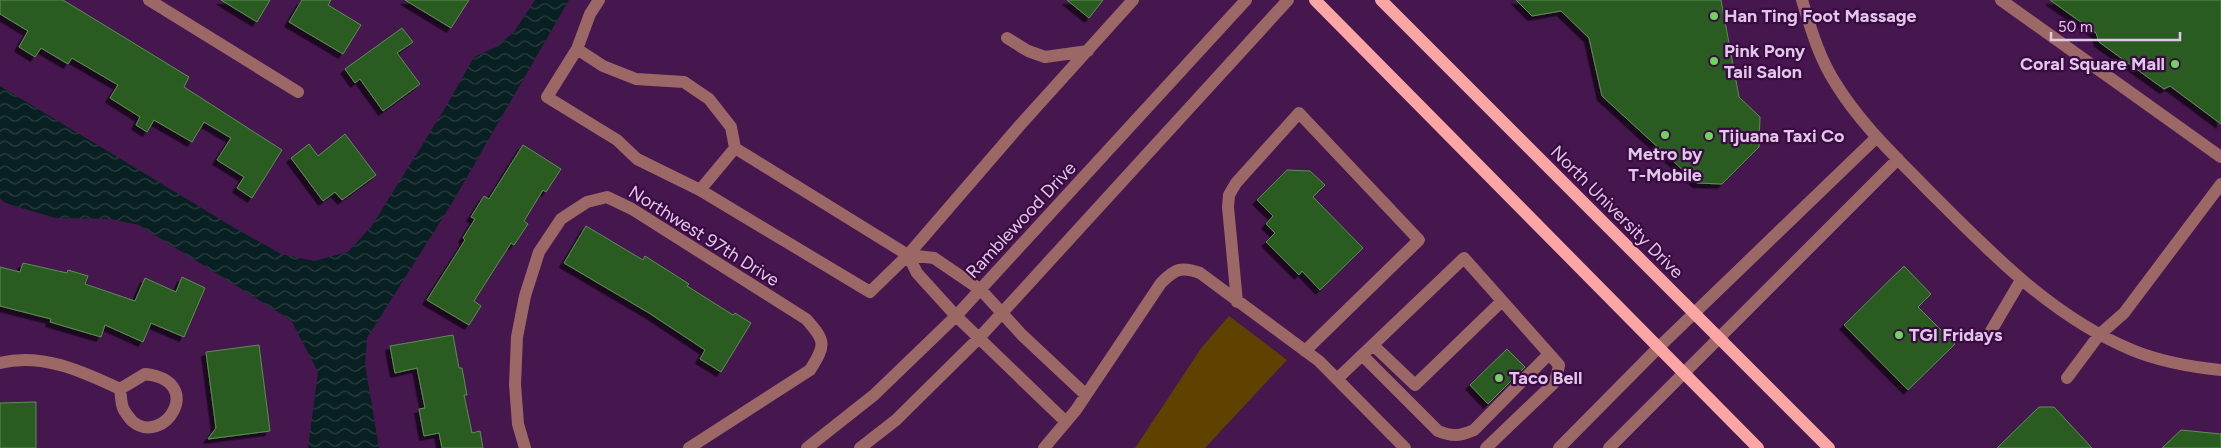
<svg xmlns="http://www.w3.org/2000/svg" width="2221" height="448" font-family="Figtree,sans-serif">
	<defs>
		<pattern id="water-waves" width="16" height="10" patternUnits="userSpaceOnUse" patternTransform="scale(1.25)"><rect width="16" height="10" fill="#082021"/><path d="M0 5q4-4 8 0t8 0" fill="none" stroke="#2c3f41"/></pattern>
		<filter id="shadow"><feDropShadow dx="-4.5" dy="4.5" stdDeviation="0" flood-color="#0009"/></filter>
	</defs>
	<rect width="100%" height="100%" fill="#45174e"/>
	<path fill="#5f4200" d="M1229,316L1287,360L1205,448H1135L1202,347Z"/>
	<path fill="url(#water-waves)" d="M535,0H569L452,203L367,338L365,364L379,448H308L318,372L291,320L139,225L111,219L55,218L5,203L0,198V86L233,227L281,254L314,261L348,252L371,227L444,110L474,57L496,47L514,32Z"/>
	<path fill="#2a5c21" stroke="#5b8f52" filter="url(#shadow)" d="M0,0H63L189,77L184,87L282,150L252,198L237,188L244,177L217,160L231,138L204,122L192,142L154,120L147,132L136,125L140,117L110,98L118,85L72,58L68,64L41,48L35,57L19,47L28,31L0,14Z
		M221,0H270L257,22Z
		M302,0H331L328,5L361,25L343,54L289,22Z
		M405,0H469L451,28Z
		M1067,0H1103L1089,18Z
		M1516,0H1721L1739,97L1760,117L1759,147L1722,184L1697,183L1602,96L1589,38L1561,11L1532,16Z
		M2050,0H2221V124L2170,86L2164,89L2099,42L2096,33Z
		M402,28L413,42L397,53L420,84L383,111L360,79L355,83L345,69Z
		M345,134L376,175L342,200L335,192L323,201L291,158L309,144L318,156Z
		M523,145L561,169L546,192L543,190L524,221L528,224L514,245L511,243L474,301L481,306L469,325L427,300L465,240L463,238L475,219L471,217L484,196L489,199Z
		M1287,170L1310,171L1325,185L1313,197L1363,248L1320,290L1302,271L1299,275L1266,242L1275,233L1266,224L1273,216L1257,200Z
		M586,226L643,260L645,256L689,284L687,286L733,315L735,313L751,323L721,372L700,359L705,350L649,313L564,263Z
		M23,263L67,273L68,270L88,276L85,284L135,301L145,278L176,292L182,277L205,288L184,337L151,323L143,342L105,325L101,337L50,322L51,319L0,306V267L20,272Z
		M1904,266L1931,294L1918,307L1955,344L1908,390L1844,325Z
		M453,335L459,368H462L467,395H464L472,433L480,431L483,448H442L439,433L424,436L419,409L425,408L417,368L395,373L390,346Z
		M259,345L270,431L208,439L216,428L206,352Z
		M1507,349L1525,367L1488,404L1470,385Z
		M36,402V448H0V403Z
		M2039,407H2054L2092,448H1997Z
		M2181,430L2221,434V448H2162Z"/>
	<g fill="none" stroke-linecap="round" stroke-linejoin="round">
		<path stroke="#9c6866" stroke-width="12" d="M149,0L298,92
			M1802,0C1811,29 1819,58 1836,84C1860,123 1893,154 1925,187C1987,249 2050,316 2132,350C2161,362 2191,367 2221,370
			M2001,0L2221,157
			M1007,38L1028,51L1045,57L1088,51
			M577,49L590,14L599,0
			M700,190L735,148
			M908,255L917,273L956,316L1066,422
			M1237,302L1228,207L1229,195L1236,183L1299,113L1419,240L1305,351
			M1991,331L2021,280
			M1373,345L1415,385L1502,301
			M1362,355L1438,431C1453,437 1460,436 1474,430L1549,354
			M0,363C41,352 84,372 120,389
			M145,374C207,381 164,448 132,421C129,417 125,413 123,408C121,403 121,395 120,389Z
			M2067,378L2099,335L2124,313L2221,184
			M1337,379L1464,258L1559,365L1557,375L1553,384L1486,448
			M1086,395L1022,335L981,290L934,258L908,255L735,148L731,127L709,99L684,82L636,79L603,66L577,49L547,97L617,140L637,159L700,190L870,292L908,255L1021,124L1133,0
			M525,448L518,424L515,384L517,337L525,296L539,252L561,219L587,202L607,197L632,209L806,319C826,341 826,345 810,370L689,448
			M807,448L874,395L956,316L1246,0
			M860,448L896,420L979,338L1288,0
			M1044,448L1076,410L1161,283C1175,269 1181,266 1200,273L1319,361L1405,448
			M1559,448L1658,348L1877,137
			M1609,448L1898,159"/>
		<path stroke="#fba6a4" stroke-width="12" d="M1315,0L1758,448
			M1381,0L1829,448"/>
	</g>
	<g fill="#70d35f" stroke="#3a0b43" stroke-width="2">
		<circle cx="1714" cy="16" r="5"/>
		<circle cx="1714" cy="61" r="5"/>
		<circle cx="2175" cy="64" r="5"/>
		<circle cx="1665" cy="135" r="5"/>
		<circle cx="1709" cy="136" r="5"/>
		<circle cx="1899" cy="335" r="5"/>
		<circle cx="1499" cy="378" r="5"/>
	</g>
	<g text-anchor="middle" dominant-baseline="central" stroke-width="4.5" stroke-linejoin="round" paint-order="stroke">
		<g font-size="18" font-weight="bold" fill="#e2c8e8" stroke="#3a0b43" text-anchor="start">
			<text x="1724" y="16">Han Ting Foot Massage</text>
			<text x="1724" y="51">Pink Pony<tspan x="1724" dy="21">Tail Salon</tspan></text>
			<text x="2165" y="64" text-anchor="end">Coral Square Mall</text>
			<text x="1719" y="136">Tijuana Taxi Co</text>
			<text x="1665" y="154" text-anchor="middle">Metro by<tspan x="1665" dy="21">T-Mobile</tspan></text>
			<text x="1909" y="335">TGI Fridays</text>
			<text x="1509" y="378">Taco Bell</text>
		</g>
		<g font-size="18" fill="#e2c8e8" stroke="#3a0b43">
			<text transform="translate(1617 212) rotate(45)">North University Drive</text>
			<text transform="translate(1021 220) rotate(-47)">Ramblewood Drive</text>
			<text transform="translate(704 236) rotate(32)">Northwest 97th Drive</text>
		</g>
	</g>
	<path d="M2051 32v8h129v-8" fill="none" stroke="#e2c8e8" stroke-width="2.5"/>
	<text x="2058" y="32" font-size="15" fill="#e2c8e8" stroke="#3a0b43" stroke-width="4" paint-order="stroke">50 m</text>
</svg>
